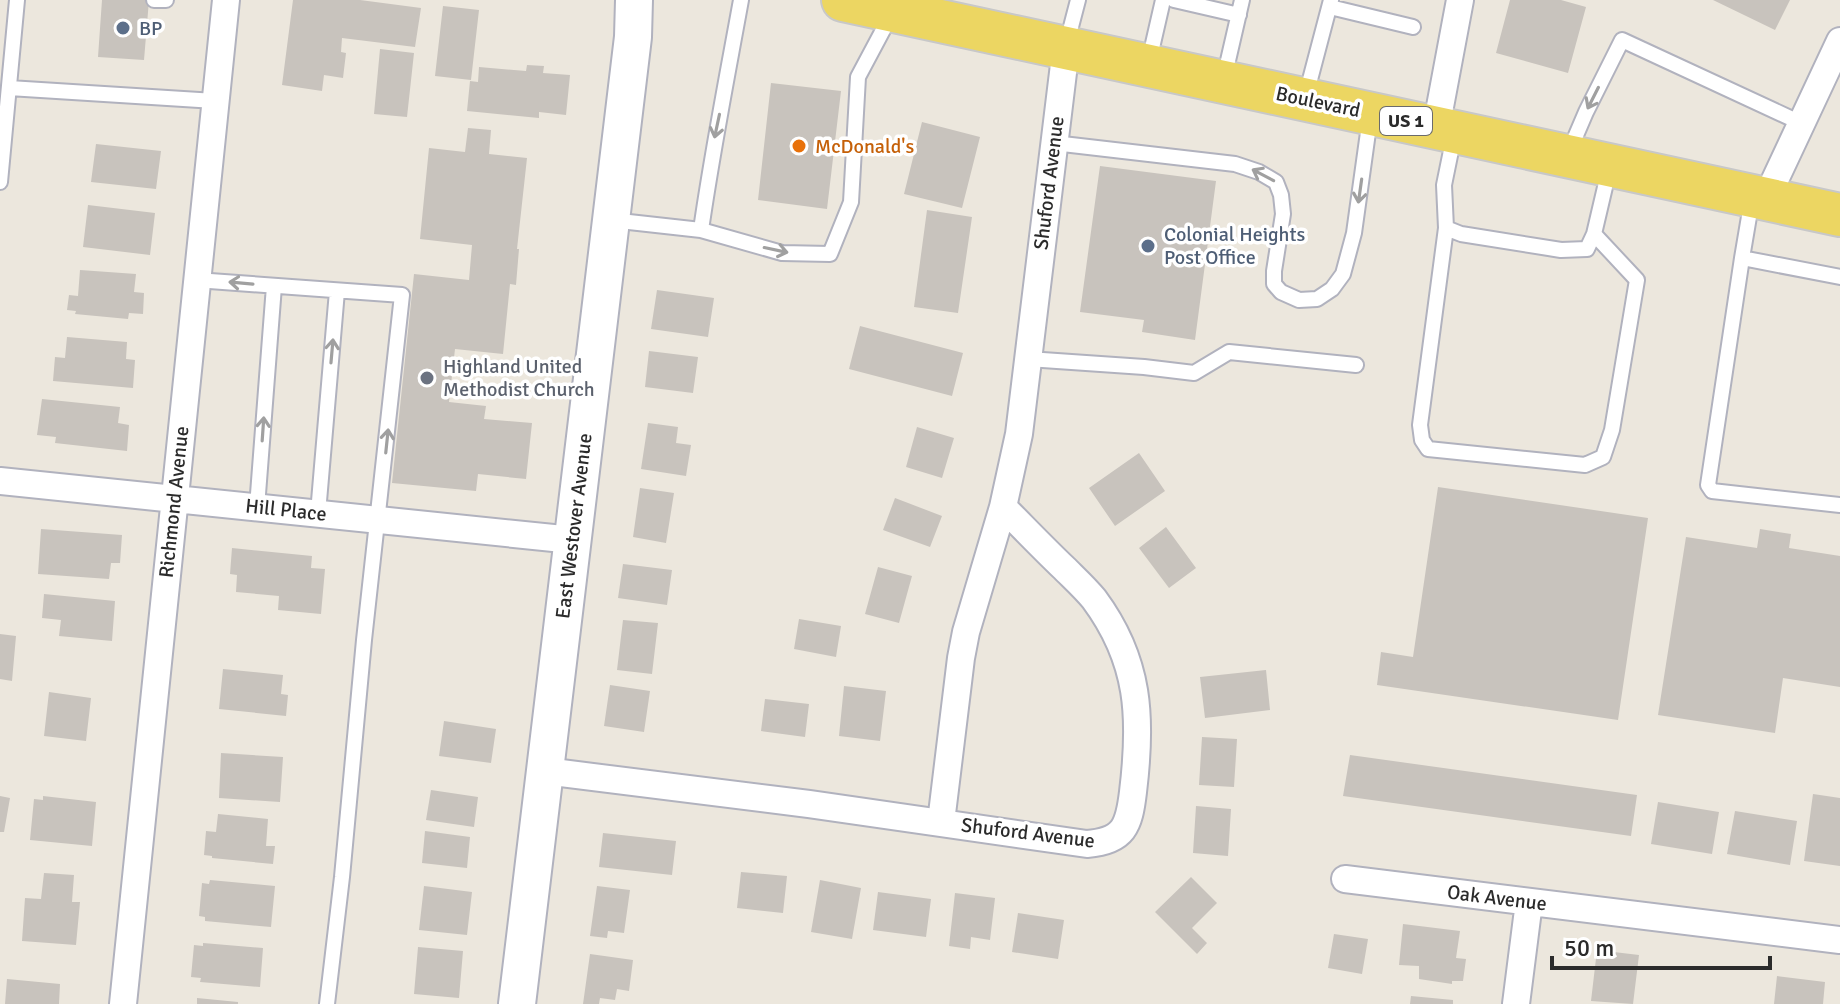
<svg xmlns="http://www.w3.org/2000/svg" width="1840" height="1004" font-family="Signika,sans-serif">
	<rect width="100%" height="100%" fill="#ece7dd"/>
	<path fill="#c8c3bd" d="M102,0H149L144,60L98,57Z
		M293,0H360L421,8L415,47L342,38L341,52L346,53L343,78L324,75L322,91L282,85Z
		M1510,0H1561L1586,7L1568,73L1496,53Z
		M1713,0H1790L1775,30Z
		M443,6L479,10L471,80L435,76Z
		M380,49L414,53L407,117L374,114Z
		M527,65L544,66L543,73L570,75L566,115L539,112V118L467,111L470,81L478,82L479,67L526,71Z
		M771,83L841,91L827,209L758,200Z
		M922,122L980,137L962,208L904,194Z
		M468,128L491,130L489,154L527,158L517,249H519L516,285L510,284L503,354L455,349L449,402L486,406L484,419L532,423L526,479L478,474L476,491L392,483L414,274L469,280L472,245L420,239L429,148L465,152Z
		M96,144L161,151L156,189L91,182Z
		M1100,166L1216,181L1195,340L1142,332L1144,320L1080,312Z
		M88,205L155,213L150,255L83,247Z
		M927,210L972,217L958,313L914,307Z
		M80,270L136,274L134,292L144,293L143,314L129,313L128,319L75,314L76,311L67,310L69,295L78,296Z
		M657,290L714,298L708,337L651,329Z
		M860,326L963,353L952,396L849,369Z
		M67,337L127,342L126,359L135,360L133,388L53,381L55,357L65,358Z
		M649,351L698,357L693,393L645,387Z
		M42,399L120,407L118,423L129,425L127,451L55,443L56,437L37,435Z
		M648,423L678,427L676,443L691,445L686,476L641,469Z
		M917,427L954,438L942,478L906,467Z
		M1139,453L1165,491L1115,526L1089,488Z
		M1438,487L1648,518L1618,720L1377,685L1381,652L1413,657Z
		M640,488L674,493L666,543L633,537Z
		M895,498L942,516L930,547L883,530Z
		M1166,527L1196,568L1169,588L1139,548Z
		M41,529L122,535L120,563H111L109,579L38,574Z
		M1760,529L1791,534L1789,548L1840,556V687L1783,678L1775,733L1658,715L1686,537L1757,548Z
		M232,548L312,556L311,568L325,569L321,614L278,610L279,596L236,592L237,575L230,574Z
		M623,564L672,570L667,605L618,598Z
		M878,567L912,576L899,623L865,614Z
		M44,594L115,601L112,641L59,636L61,620L42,618Z
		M799,619L841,626L836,657L794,649Z
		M623,620L658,623L652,674L617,670Z
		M0,634L16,636L12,681L0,679Z
		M223,669L283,675L281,694L288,695L286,716L219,709Z
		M1266,670L1270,710L1205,718L1200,677Z
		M610,685L650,691L644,732L604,726Z
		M844,686L886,691L880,741L839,736Z
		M49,692L91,698L86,741L44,736Z
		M765,699L809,704L805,737L761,731Z
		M444,721L496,729L491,763L439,756Z
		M1202,737L1237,739L1234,787L1199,785Z
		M221,753L283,757L280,802L219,798Z
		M1350,755L1637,795L1631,836L1343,796Z
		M431,790L478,797L474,827L426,820Z
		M1813,794L1840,798V866L1804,861Z
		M0,796L10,798L4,832H0Z
		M43,796L96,802L92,846L30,840L34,799L43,800Z
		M1658,802L1719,812L1712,854L1651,844Z
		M1196,806L1231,809L1228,856L1193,853Z
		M1735,811L1797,821L1790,865L1727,854Z
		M218,814L268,819L266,846H275L273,864L212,858V856L204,855L206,831L216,832Z
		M425,831L470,837L467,868L422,863Z
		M603,833L676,841L672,875L599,867Z
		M741,872L787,876L783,913L737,908Z
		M44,873L74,875L72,902H80L76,945L22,941L25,898L41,899Z
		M1191,877L1217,903L1192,928L1207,943L1197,954L1155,912Z
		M210,880L275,886L271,927L205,921V917L199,916L202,883L209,884Z
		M820,880L861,888L852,939L811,932Z
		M424,886L472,892L467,935L419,930Z
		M597,886L630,890L624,933L608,931L607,938L590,936Z
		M878,892L931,899L926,937L873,930Z
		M955,893L995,898L990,940L971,937L970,949L949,946Z
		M1018,913L1064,920L1058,959L1012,952Z
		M1403,924L1460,931L1456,958L1466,959L1463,981H1452V984L1419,979V966L1399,965Z
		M1334,934L1368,939L1362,974L1328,968Z
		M203,943L263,948L260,987L200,982L201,978L191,977L194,945L203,946Z
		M418,947L463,951L459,998L414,994Z
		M1597,950L1639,955L1633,1004L1591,1001Z
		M590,954L633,960L629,991L617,989L615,1000L600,998L599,1004H583Z
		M1777,976L1825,982L1823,1004H1774Z
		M7,979L60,984L59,1004H5Z
		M1411,996L1453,1000V1004H1410Z
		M197,998L238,1002V1004H197Z"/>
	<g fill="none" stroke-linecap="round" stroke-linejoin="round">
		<g stroke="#b1b2be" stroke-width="18">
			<path id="service" d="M154,0H166
				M1174,0L1239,15
				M1330,7L1413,27
				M1066,46L1078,0
				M1149,61L1163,0
				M1224,78L1242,0
				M9,88L215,101
				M1306,95L1331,0
				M1454,136L1444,185L1446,228L1461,234L1561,250L1587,249L1594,234L1609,170
				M1054,143L1235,164L1259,172L1276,182L1281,195L1283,214L1274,271V284L1281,292L1299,300L1317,299L1332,289L1343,274L1354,233L1370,118
				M1568,154L1586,112L1622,40L1801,123
				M0,182L17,0
				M611,220L701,230L782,253L830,254L851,202L858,77L891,15
				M1446,228L1420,425L1422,440L1428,449L1585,465L1603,457L1612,430L1637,280L1594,234
				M701,230C712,153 727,77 741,0
				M1742,258L1752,199
				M1840,277L1742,258L1708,485L1712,491L1840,505
				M196,280L402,295L364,640L342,877L327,1004
				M1028,359L1144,367L1194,373L1229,352L1356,365
				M257,507L274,286
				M318,513L337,291"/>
		</g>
		<g stroke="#b1b2be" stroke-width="30">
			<path id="minor" d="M1436,128L1460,0
				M1766,199L1840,41
				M0,481L573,540
				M545,771L809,804L1087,844C1124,841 1129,826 1133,792C1142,718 1140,661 1094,599C1085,588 1074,578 1064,568C1043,548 1023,527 1003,507
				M941,822L961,658L966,632L1003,507L1019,434L1066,48
				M1345,879L1840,940
				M123,1004L226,0
				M1516,1004L1529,902"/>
		</g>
		<g stroke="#b1b2be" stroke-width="40">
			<path id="secondary" d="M517,1004L633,37L634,0"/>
		</g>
		<g stroke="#c8c8c8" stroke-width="46">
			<path id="primary" d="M843,0L1840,215"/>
		</g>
		<use href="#service" stroke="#fff" stroke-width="14"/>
		<use href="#minor" stroke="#fff" stroke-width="26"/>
		<use href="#secondary" stroke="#fff" stroke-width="36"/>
		<use href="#primary" stroke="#ecd662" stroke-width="42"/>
	</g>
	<defs><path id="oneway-shaft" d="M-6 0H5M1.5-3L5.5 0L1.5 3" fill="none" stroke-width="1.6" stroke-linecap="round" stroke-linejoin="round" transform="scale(2)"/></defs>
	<g stroke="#a0a0a0">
		<use href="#oneway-shaft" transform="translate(1593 98) rotate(117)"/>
		<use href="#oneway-shaft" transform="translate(717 126) rotate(102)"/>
		<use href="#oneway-shaft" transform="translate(1263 175) rotate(-152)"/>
		<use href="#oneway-shaft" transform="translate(1360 191) rotate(98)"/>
		<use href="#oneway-shaft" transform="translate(776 250) rotate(12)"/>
		<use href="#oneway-shaft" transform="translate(241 283) rotate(-175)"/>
		<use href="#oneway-shaft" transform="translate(332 351) rotate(-85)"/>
		<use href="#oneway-shaft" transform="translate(263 429) rotate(-86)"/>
		<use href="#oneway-shaft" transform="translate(387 441) rotate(-84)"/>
	</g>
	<g fill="#5c6f8a" stroke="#fff" stroke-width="3">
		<circle cx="123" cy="28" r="8"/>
		<circle cx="1148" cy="246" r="8"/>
	</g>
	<circle fill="#e8710a" stroke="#fff" stroke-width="3" cx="799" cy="146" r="8"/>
	<circle fill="#6b7280" stroke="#fff" stroke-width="3" cx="427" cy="378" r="8"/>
	<g text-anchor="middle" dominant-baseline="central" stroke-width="7" stroke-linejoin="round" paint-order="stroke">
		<rect fill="#fff" stroke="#6b6b6b" stroke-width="2" x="1380" y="107" width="52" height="28" rx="6"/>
		<g font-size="18" font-weight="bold" fill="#2b2b2b">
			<text x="1406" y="121">US 1</text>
		</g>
		<g font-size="20" fill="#4e5e75" stroke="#fff" text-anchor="start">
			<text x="139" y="28">BP</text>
			<text x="1164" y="234">Colonial Heights<tspan x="1164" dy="23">Post Office</tspan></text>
		</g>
		<g font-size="20" fill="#2b2b2b" stroke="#fff">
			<text transform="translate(1318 102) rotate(12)">Boulevard</text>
			<text transform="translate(1049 183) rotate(-83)">Shuford Avenue</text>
			<text transform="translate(174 502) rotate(-84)">Richmond Avenue</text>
			<text transform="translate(286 510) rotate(6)">Hill Place</text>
			<text transform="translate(574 526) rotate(-83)">East Westover Avenue</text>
			<text transform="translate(1028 833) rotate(7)">Shuford Avenue</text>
			<text transform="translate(1497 898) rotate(7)">Oak Avenue</text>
		</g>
		<g font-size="20" fill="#c56008" stroke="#fff" text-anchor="start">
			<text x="815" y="146">McDonald's</text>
		</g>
		<g font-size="20" fill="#5b616d" stroke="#fff" text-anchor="start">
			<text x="443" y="366">Highland United<tspan x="443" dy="23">Methodist Church</tspan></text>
		</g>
	</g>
	<path d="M1552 956v12h218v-12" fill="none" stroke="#2b2b2b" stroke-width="4"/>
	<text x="1564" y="956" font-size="24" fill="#2b2b2b" stroke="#ffffff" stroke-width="6" paint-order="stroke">50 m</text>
</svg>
